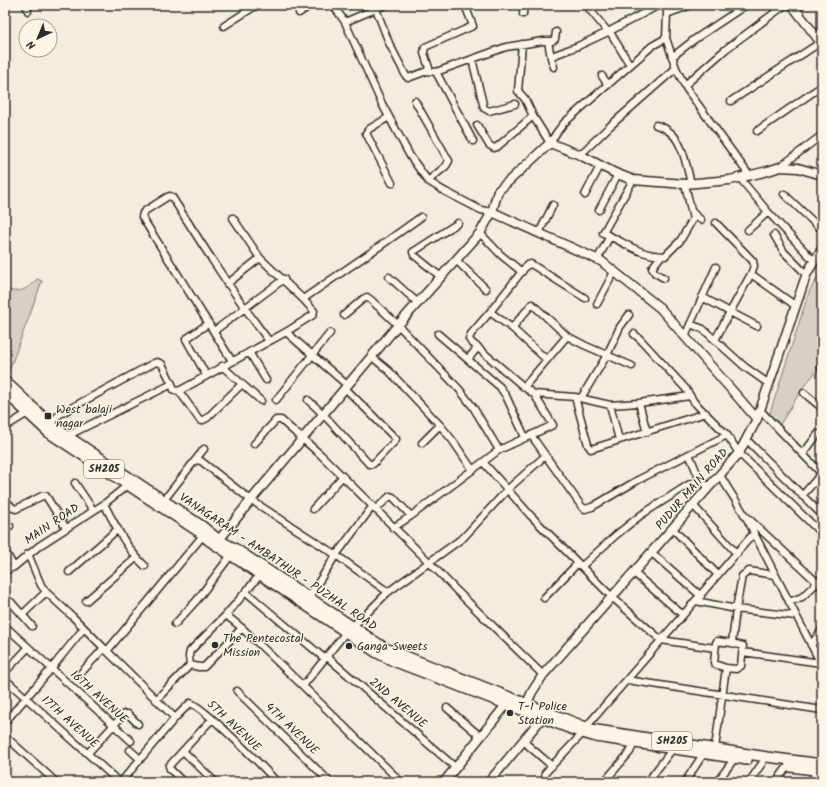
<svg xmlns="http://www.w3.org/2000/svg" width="827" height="787" font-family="Kalam,sans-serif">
	<rect width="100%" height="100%" fill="#f4edde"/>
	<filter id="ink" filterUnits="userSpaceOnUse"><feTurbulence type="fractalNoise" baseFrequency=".025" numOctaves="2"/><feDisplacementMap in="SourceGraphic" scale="8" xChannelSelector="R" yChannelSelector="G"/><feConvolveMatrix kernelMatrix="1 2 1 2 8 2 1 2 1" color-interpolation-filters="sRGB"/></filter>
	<g filter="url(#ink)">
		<path fill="#d6d1c4" stroke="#807e78" d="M822,270V364L802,389L779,426L769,416L809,292Z
			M37,279L42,281L8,374L5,370V290C21,293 26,290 37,279Z"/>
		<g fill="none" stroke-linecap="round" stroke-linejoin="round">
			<g stroke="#2b2b2b" stroke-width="9">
				<path id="street" d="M26,5L28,11
					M333,5L345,22L381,102L410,156L428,181L444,191L481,210L492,212
					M586,5L608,32L659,5
					M666,5L667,14
					M691,5L667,14L666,38L676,68L686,88L749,175
					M376,9L389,43L406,76L408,78L427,71L436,72L506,47L543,41H552L555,39L556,32
					M299,13L311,5
					M523,14L524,5
					M345,22L385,5
					M224,26L257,5
					M610,32L630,65
					M548,41L551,58L554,67
					M522,44L518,91L525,99L533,116L550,143L557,132L564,123L652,46L666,38
					M552,56L578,46L608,32
					M672,57L695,39L746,5
					M472,59L484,108L489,111L515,104
					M427,71L429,68L424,53L425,47L473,26L465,5
					M436,72L473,141
					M602,76L608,85
					M685,85L726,49L785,5
					M415,101L449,161L446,166L428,181
					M731,101L821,42
					M389,117L369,129L366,133L392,183
					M477,125L489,145L494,148L497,147L533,116
					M656,125C659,126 664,127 667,130C683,139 686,166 691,183
					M757,131L822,86
					M580,155L610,126L676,68
					M780,167L822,135
					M739,177L768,212
					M633,180L603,233C627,243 637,255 665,256L680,241L693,219L685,184
					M784,194L822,230
					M585,195L600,166
					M599,210L618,174
					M692,212L701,220
					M233,218L260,258L303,299
					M716,223L753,261L754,266L751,274L796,306
					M748,230L768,212L814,261
					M480,233L501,255L522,272
					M539,233L553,205
					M774,235L784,252L807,275
					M661,256L652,268L655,273L664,278
					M456,260L486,289
					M597,260L610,236
					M751,274L730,312L757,326
					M389,277L418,303
					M441,277L414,255L413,252L458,223
					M227,284L260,258
					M702,297L730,312L715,340L745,367L769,384
					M597,304L614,272
					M490,312L527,265L531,264L585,298
					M344,315L363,299L367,297L371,300L398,325L459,389L473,407L499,450
					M690,324L703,329L715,340
					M512,328L532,304L567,336L584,345L632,366
					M214,331L284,279
					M438,334L500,387L506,396L525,437
					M634,334L640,339L686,389L694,402L727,435L739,453L822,534
					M685,336L716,267
					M249,352L266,380
					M372,357L389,371L440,425L453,441L472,469
					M468,359L478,347
					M232,361L142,217L143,213L145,211L167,197L170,196L172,197C203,246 234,295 269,341
					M222,366L261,401
					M821,368L822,369
					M206,375L186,339L209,323
					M347,385L286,332L313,315L314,311L303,299L383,244L421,217
					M524,387L471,342L469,339L471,334L490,312L512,328L547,360
					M179,391L199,419L201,421L207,418L242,384
					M804,393L822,408
					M534,394L524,387L567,336
					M575,397L588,445L591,449L706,413
					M581,398L607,355L620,327L629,315
					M276,400L330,333
					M308,400L323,414L369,464H373L395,441L396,439L345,388
					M639,403L647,432
					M610,405L619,440
					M760,410L822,474
					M47,426L60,414L154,363L157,362L162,364L172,384
					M5,427L28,413
					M531,435L582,507L585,509L592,507L638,480L727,435
					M67,436L172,384L174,390L179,391L286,332
					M746,439L822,515
					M422,443L440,425
					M254,444L276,420H281L321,455L429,562L456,590L543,675
					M689,454L700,480
					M803,454L818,434
					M196,460L201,461L251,500L336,555L388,592L464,537L508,489L545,456
					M483,462L531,516L612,597L661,640L715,648
					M720,475C731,495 745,512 754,533
					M75,483L93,510
					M802,496L821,474
					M5,500L13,508L16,509L42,496H46L66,528
					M164,500L204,449
					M104,504C116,526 126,548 145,566
					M693,505L737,554
					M313,509L342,477
					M375,510L390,496L393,497L411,516
					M747,517L822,587
					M393,528L411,516L499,450L553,425L534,394L575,397L610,405L639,403L690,396
					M673,529L718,575
					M5,530L10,526
					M5,551L14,567
					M652,553L701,596
					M28,554L41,585L46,592L72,616L107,651
					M582,566L616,535L641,515L688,485L700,480L709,487
					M5,571L14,567L39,546L104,504L129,484
					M69,572L118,529
					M634,573L683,615
					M246,592L324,658
					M309,597L336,555L372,507
					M544,598L578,563
					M86,601L136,558
					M696,601L736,609L796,616
					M11,602L32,626
					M789,602L802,597L822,578
					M22,615L46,592
					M226,615L242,628L303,686L401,782
					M175,624L197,600L231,555
					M5,626L131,741
					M242,628L204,667H199L190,665L189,656L190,651L226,615L260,575
					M811,645L821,631
					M743,652L821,663
					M326,656L455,767
					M726,668L736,669L741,666L743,646L732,643
					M5,672L28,648
					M80,674L104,648
					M5,679L119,782
					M627,680L822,710
					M303,686L346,632L367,613L388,592
					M237,691L330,782
					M156,700L190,665
					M447,708L480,736
					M175,718L190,703C203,706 264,768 277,782
					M5,722L51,669L84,628
					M586,727L754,533L822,666
					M5,736L56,782
					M523,741L552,766
					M715,748L726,668L717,665L714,663L716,643L717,641L732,643L736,609L742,576L749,571L775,575
					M130,750L140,759
					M183,751L215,782
					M88,753L124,714H128L138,724
					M121,782L175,718L107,651L205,533
					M183,782L170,769L169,766L212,719
					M549,782L546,778L545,773L583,733
					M604,782L630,752L635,741
					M651,782L652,776L674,747
					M685,782L704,753
					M717,782L735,758
					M749,782L763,762
					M776,782L788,766
					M811,782L818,769"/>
			</g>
			<g stroke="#2b2b2b" stroke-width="11">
				<path id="secondary" d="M792,5L822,44
					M492,212L498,191L550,143L580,155L615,173L633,180L685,184L730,180L768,171L780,167L798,168L822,175
					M219,540L251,500L398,325L480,233L492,212L601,261L660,308L757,419
					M524,710L532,692L543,675L739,453L757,419L807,273L822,249
					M444,782L506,705
					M489,782L542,718"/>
			</g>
			<g stroke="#2b2b2b" stroke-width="12">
				<path id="primary" d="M5,381L54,427L202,526L219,540L236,549L385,648L591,729L767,757L822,764
					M5,392L49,433L199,532L208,540L377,653L393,661L579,732L596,737L747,760
					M791,767L822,771"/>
			</g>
			<use href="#street" stroke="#fcf5e5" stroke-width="6"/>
			<use href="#secondary" stroke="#fcf5e5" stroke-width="8"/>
			<use href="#primary" stroke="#fcf5e5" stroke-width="9"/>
		</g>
	</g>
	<g fill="#2b2b2b" stroke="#fcf5e5" stroke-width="1.5">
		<rect x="44" y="412" width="8" height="8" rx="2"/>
		<circle cx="215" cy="645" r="4"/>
		<circle cx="349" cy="646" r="4"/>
		<circle cx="510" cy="713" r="4"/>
	</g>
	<g text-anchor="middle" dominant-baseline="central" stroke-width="3" stroke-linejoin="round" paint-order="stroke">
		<g fill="#fcf5e5" stroke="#6a6863" stroke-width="1">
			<rect x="84" y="460" width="40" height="18" rx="3"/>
			<rect x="652" y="732" width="40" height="18" rx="3"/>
		</g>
		<g font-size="11" font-weight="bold" fill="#2b2b2b">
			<text x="104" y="469">SH205</text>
			<text x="672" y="741">SH205</text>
		</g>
		<g font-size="12" fill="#2b2b2b" stroke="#fcf5e5" text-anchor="start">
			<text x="56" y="409">West balaji<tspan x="56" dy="14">nagar</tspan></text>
			<text x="223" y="638">The Pentecostal<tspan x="223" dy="14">Mission</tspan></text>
			<text x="357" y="646">Ganga Sweets</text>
			<text x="518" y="706">T-1 Police<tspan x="518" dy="14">Station</tspan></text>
		</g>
		<g font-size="12" fill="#2b2b2b" stroke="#fcf5e5">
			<text transform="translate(692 489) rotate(-49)">PUDUR MAIN ROAD</text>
			<text transform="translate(52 524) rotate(-34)">MAIN ROAD</text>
			<text transform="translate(278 562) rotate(34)">VANAGARAM - AMBATHUR - PUZHAL ROAD</text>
			<text transform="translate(99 697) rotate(42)">16TH AVENUE</text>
			<text transform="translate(398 703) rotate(40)">2ND AVENUE</text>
			<text transform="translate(70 722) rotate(42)">17TH AVENUE</text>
			<text transform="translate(234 726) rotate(43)">5TH AVENUE</text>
			<text transform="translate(292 729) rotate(44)">4TH AVENUE</text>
		</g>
	</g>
	<rect width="827" height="787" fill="none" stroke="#fcf5e5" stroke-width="20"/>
	<rect x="10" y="10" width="807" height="767" fill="none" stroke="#2b2b2b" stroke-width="1.5" filter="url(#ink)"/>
	<g transform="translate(38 38) rotate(224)"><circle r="19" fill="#fcf5e5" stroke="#a8a49b"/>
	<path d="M0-3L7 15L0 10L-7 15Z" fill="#2b2b2b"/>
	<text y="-6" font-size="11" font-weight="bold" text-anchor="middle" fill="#2b2b2b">N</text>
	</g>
</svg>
